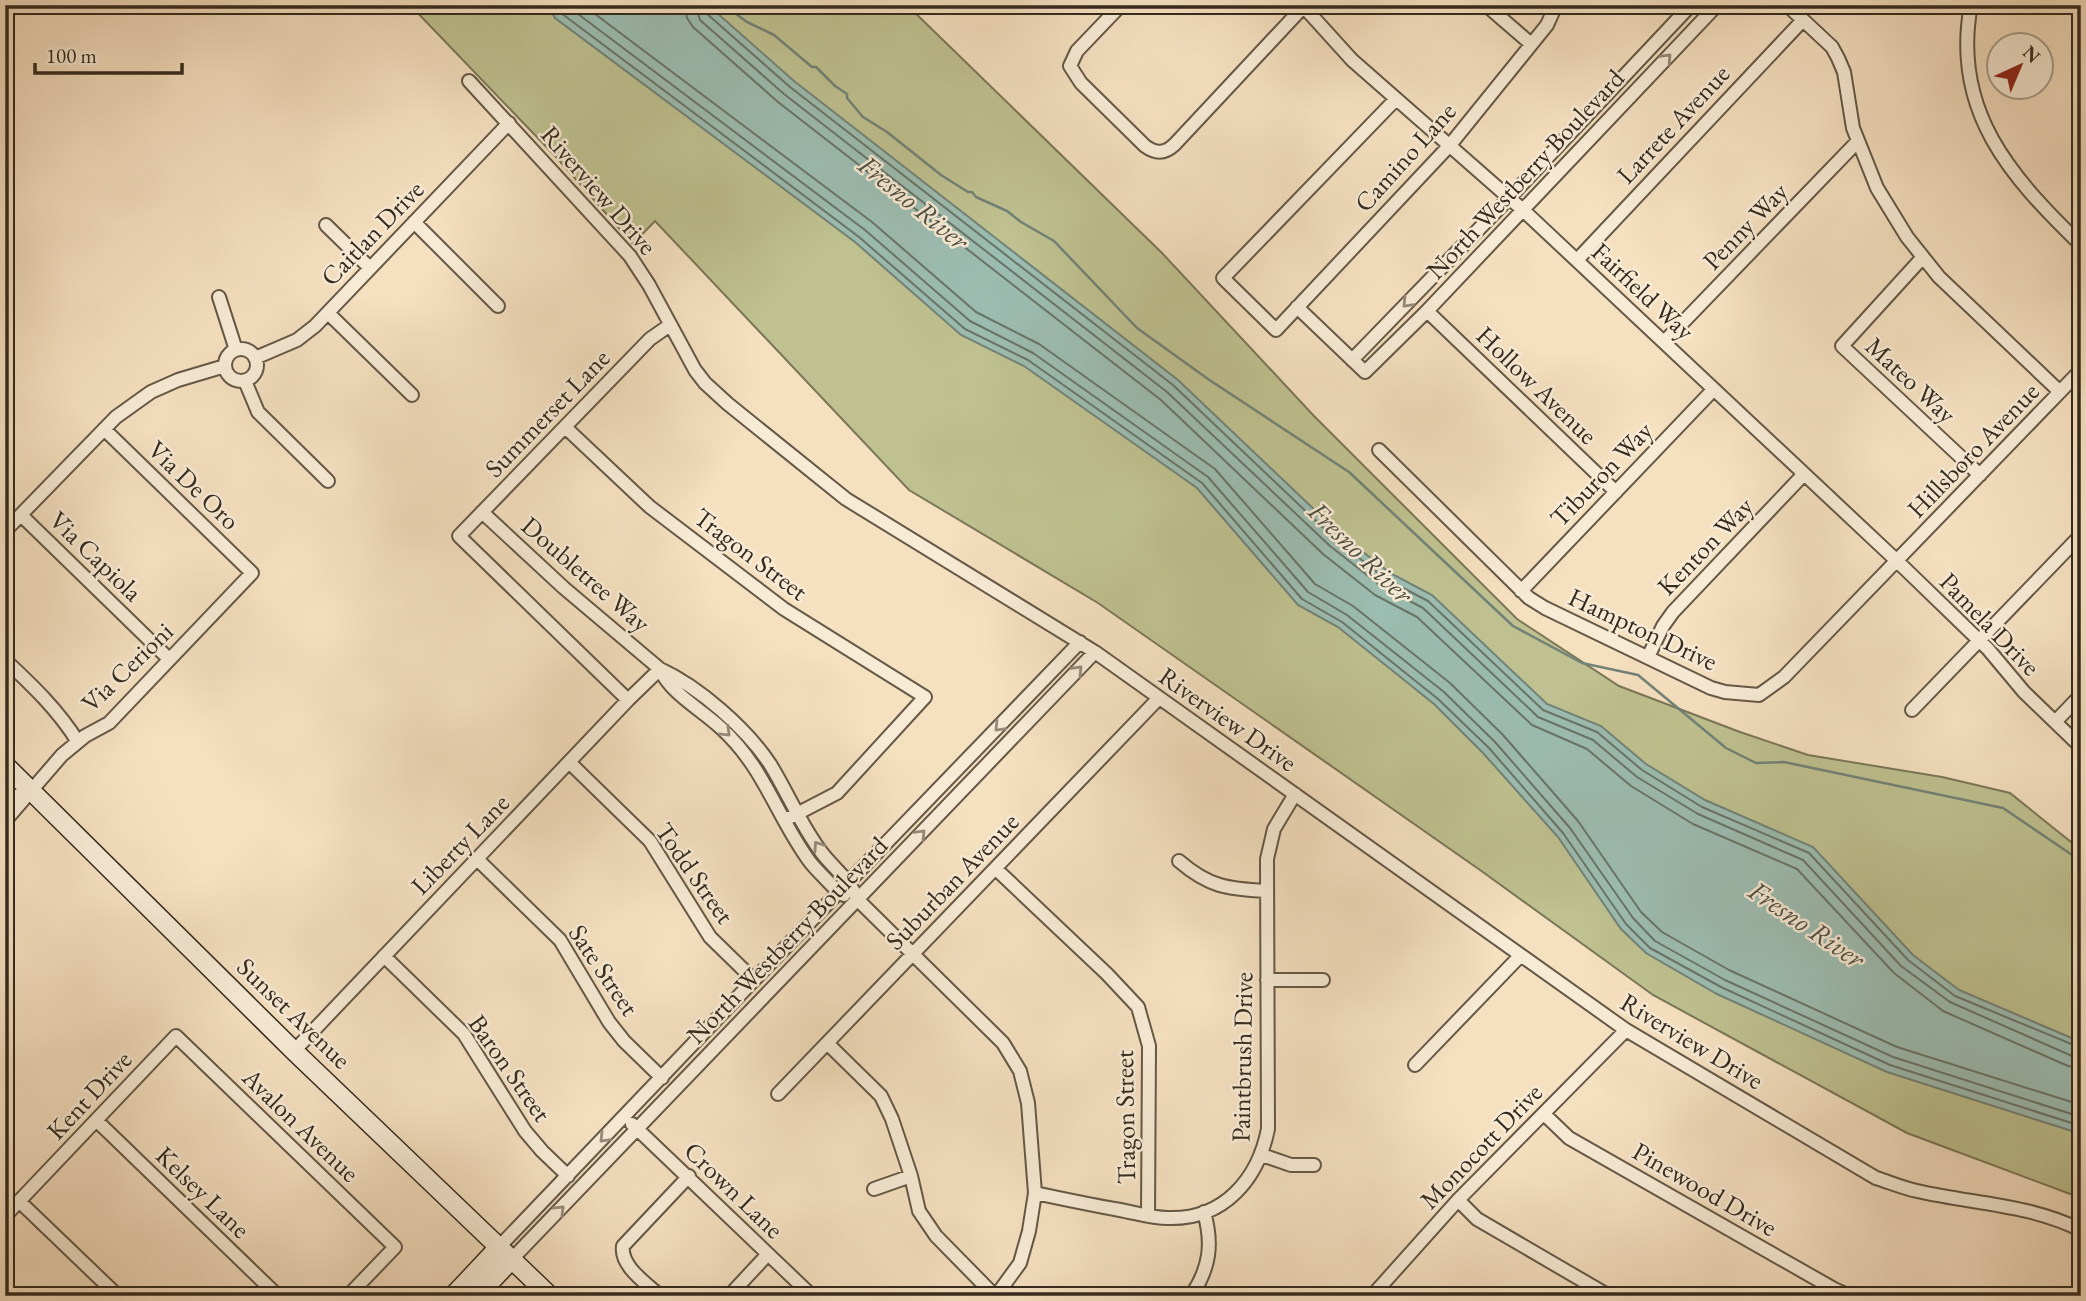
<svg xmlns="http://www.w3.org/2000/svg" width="2086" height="1301" font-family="'EB Garamond',serif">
	<rect width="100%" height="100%" fill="#f5e0c0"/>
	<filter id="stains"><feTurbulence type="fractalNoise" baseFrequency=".00286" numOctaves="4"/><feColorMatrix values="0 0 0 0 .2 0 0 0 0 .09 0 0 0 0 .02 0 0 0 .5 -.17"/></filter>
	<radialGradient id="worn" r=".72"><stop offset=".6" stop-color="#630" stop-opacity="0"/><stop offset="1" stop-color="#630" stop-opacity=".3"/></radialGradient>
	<path fill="#bfc190" stroke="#7a7657" stroke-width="2" d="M410,5H907L1162,253L1314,416L1517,619L1619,686L1740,732L1808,755L1942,777L2010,793L2081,850V1198L1907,1133L1653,995L1480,870L1098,603L909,490L655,221L633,244L557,158Z"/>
	<path fill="#9cbdb2" stroke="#728277" stroke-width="2" d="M548,5H708L794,81L1178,380L1340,534L1390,573L1432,595L1547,704L1601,726L1646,764L1705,800L1813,847L1913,955L1959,990L2081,1042V1134L1887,1072L1717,994L1646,953L1621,929L1558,837L1483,753L1434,704L1338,627L1298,605L1197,488L1024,366L961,335L855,242L555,18Z"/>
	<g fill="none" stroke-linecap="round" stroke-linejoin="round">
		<path stroke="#687468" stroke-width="2" d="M556,5L561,13L859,237L965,329L1028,360L1202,483L1302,599L1342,622L1438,699L1489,748L1563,833L1626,924L1650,948L1721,987L1890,1065L2081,1126
			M566,5L865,230L970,321L1033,353L1208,477L1308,592L1347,615L1444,692L1495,742L1570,828L1633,918L1655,941L1725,980L1893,1057L2081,1117
			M583,5L872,222L976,312L1039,344L1215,469L1315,584L1353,606L1450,683L1503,735L1578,821L1641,912L1662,932L1729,970L1897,1047L2081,1105
			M684,5L687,18L693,27L778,102L1161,400L1323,554L1375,595L1417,617L1532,725L1587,749L1631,786L1693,824L1797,869L1894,973L1943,1011L2068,1066L2081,1068
			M695,5L700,20L784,94L1167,392L1330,546L1381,586L1423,608L1538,717L1593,740L1637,777L1698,814L1803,860L1901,966L1950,1002L2072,1056L2081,1057
			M704,5L706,13L790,87L1173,385L1335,539L1386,579L1428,601L1543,710L1597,732L1642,770L1702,807L1809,853L1908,960L1955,996L2081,1048"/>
		<path stroke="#728277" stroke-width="2.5" d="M724,5L747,22L774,35L812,67H816L835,86L847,94V98L863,117L887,132L941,175L968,192H972L976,197L1007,211L1021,222L1054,241L1137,328L1208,379L1349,472L1513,626L1582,663L1638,675L1726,748L1756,763L1784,762L2003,808L2081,861"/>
		<g stroke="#645846" stroke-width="16">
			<path id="street" d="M1121,5L1077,51L1070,66L1081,83L1145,146C1156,154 1165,154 1175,144L1305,5
				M1486,5L1531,44
				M1787,5L1832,47L1838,58L1844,72L1853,128L1877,188L1907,237L1939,277L2060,392
				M1971,5C1951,111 2011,177 2081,245
				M1304,7L1352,60L1523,210L1897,561L1988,649L2024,692L2081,747
				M469,81L630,256L649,285L695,370L705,383L728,404L846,499L1095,652L1626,1030L1876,1178C1889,1182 1903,1188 1917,1191C1974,1204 2028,1204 2081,1230
				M1396,99L1223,278L1276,330L1450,145L1547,25L1556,5
				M414,222L498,306
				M326,225L370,268
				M1923,257L1842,346L1980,475
				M1577,260L1803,20
				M219,297L236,350
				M1297,307L1365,372L1427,311L1717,5
				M1427,311L1616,492
				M328,313L412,395
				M1664,342L1858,141
				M225 365a16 16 0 1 1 32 0a16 16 0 1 1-32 0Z
				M255,358L297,340L315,326L509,123
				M1352,360L1510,197L1691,5
				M245,381L258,412L328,481
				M565,427L650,507L784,609L925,697L837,793L785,820
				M1379,450L1529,598L1545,608L1711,688L1725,692L1759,695L1784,677L2081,370
				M482,512L564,588L660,669C699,687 746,728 770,764C788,793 801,826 822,853C837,872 848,877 858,900L1003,1043L1020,1071L1028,1103L1035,1193L1029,1231L1020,1263L996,1296
				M21,515L169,659
				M5,531L116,417L151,392L178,380L225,366
				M1521,591L1714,389
				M1648,657L1663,626L1673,612L1804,474
				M5,660C33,686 58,710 78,742
				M660,669C671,694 701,709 721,728C765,768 776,816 810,862C819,873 830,883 839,893L844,895
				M628,700L459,536L650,339L670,325
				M1912,710L2081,535
				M2055,722L2081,695
				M569,762L650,841L710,937L754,980
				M5,801L30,790
				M5,821L62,755L85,736L109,723L252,573L104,429
				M477,859L560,940L609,1022L624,1041L662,1078
				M1179,861C1209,887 1228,889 1266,891
				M996,869L1107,974L1138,1007L1149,1046L1148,1216
				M384,956L464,1034L525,1131L542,1151L568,1176
				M1267,980H1323
				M827,1043L881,1096L892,1119L911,1176L919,1211L936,1236L995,1296
				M294,1051L628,700L660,669
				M1415,1065L1520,956
				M778,1094L1159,698
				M1544,1114L1569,1138L1834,1289L1850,1296
				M96,1120L278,1296
				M632,1124L812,1296
				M1262,1155L1291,1165H1314
				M874,1189L911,1176
				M1035,1193C1063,1199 1092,1205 1120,1210C1136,1213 1152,1218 1168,1218C1224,1220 1258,1179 1268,1129L1267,859L1274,829L1295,794
				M1458,1200L1477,1219L1609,1296
				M19,1201L118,1296
				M5,1216L176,1036L395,1247L348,1296
				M499,1247L754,980L1080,642
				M512,1259L1095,652
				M660,1296C646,1283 620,1266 623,1246L689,1176
				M729,1296L768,1254
				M1191,1296C1210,1268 1213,1244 1204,1212
				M1372,1296L1458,1200L1626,1030"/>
		</g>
		<g stroke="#342a1e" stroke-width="21">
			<path id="secondary" d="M5,765L294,1051L550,1296
				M453,1296L499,1247
				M477,1296L512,1259"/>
		</g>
		<use href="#street" stroke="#f8ebd6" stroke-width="12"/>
		<use href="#secondary" stroke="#f8ebd6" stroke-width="18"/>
	</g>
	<defs><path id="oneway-chevron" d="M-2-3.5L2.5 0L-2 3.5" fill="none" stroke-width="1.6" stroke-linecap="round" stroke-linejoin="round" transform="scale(1.75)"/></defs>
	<g stroke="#968a7a">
		<use href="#oneway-chevron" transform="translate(1667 58) rotate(-47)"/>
		<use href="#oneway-chevron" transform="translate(1407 303) rotate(134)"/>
		<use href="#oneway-chevron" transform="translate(1078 670) rotate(-46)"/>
		<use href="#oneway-chevron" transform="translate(999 727) rotate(134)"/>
		<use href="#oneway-chevron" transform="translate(726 732) rotate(44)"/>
		<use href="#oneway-chevron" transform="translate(921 834) rotate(-46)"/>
		<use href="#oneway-chevron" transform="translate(818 846) rotate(-124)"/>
		<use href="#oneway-chevron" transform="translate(604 1138) rotate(134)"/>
		<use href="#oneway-chevron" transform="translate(560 1210) rotate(-45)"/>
	</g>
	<g text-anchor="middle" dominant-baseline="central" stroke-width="5" stroke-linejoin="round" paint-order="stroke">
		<g font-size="26" fill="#342a1e" stroke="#f8ebd6">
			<text transform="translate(1673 124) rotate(-47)">Larrete Avenue</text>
			<text transform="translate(1405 157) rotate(-48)">Camino Lane</text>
			<text transform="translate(1525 174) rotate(-47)">North Westberry Boulevard</text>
			<text transform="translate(599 190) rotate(49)">Riverview Drive</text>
			<text transform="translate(1745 226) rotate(-46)">Penny Way</text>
			<text transform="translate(372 233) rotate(-46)">Caitlan Drive</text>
			<text transform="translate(1643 291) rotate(43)">Fairfield Way</text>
			<text transform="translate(1911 380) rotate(43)">Mateo Way</text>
			<text transform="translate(1537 385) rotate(44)">Hollow Avenue</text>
			<text transform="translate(547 413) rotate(-46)">Summerset Lane</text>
			<text transform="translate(1973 450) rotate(-46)">Hillsboro Avenue</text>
			<text transform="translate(1601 474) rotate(-46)">Tiburon Way</text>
			<text transform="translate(194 485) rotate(44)">Via De Oro</text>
			<text transform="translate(1705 546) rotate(-46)">Kenton Way</text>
			<text transform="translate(751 554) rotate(37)">Tragon Street</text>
			<text transform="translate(96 556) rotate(44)">Via Capiola</text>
			<text transform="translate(586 574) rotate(41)">Doubletree Way</text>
			<text transform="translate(1990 624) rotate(46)">Pamela Drive</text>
			<text transform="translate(1643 629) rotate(25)">Hampton Drive</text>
			<text transform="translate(127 667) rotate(-44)">Via Cerioni</text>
			<text transform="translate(1228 719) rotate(35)">Riverview Drive</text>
			<text transform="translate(460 844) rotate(-46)">Liberty Lane</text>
			<text transform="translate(695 873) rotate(55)">Todd Street</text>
			<text transform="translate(952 881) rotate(-46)">Suburban Avenue</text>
			<text transform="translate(787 940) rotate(-46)">North Westberry Boulevard</text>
			<text transform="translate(604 970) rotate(56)">Sate Street</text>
			<text transform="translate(294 1013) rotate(44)">Sunset Avenue</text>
			<text transform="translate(1692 1041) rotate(31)">Riverview Drive</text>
			<text transform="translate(1242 1057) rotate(-89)">Paintbrush Drive</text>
			<text transform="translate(510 1068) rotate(55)">Baron Street</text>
			<text transform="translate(89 1095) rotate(-47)">Kent Drive</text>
			<text transform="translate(1125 1117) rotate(-91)">Tragon Street</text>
			<text transform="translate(301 1125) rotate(44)">Avalon Avenue</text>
			<text transform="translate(1481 1146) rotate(-46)">Monocott Drive</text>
			<text transform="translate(1705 1189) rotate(30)">Pinewood Drive</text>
			<text transform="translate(734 1190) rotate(44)">Crown Lane</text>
			<text transform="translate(203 1192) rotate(44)">Kelsey Lane</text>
		</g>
		<g font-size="28" font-style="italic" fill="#4e4f43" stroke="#f8ebd6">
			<text transform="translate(914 202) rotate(39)">Fresno River</text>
			<text transform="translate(1361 552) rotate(44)">Fresno River</text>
			<text transform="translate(1807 924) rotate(34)">Fresno River</text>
		</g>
	</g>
	<rect width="2086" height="1301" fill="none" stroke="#f5e0c0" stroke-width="28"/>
	<rect x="7" y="7" width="2072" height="1287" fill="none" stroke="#342a1e" stroke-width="3.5"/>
	<rect x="14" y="14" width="2058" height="1273" fill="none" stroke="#342a1e" stroke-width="2"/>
	<g transform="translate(2020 66) rotate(44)"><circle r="33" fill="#f8ebd6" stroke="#aa9e8c" stroke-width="2"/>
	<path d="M0-5L12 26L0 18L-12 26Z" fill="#8f2418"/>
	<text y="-10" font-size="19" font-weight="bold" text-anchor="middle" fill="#342a1e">N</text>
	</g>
	<path d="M35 63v10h147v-10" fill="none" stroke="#342a1e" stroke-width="3.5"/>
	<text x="46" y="63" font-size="21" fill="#342a1e" stroke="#f8ebd6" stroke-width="5" paint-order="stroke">100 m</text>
	<rect width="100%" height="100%" filter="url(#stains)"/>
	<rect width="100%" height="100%" fill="url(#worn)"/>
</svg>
